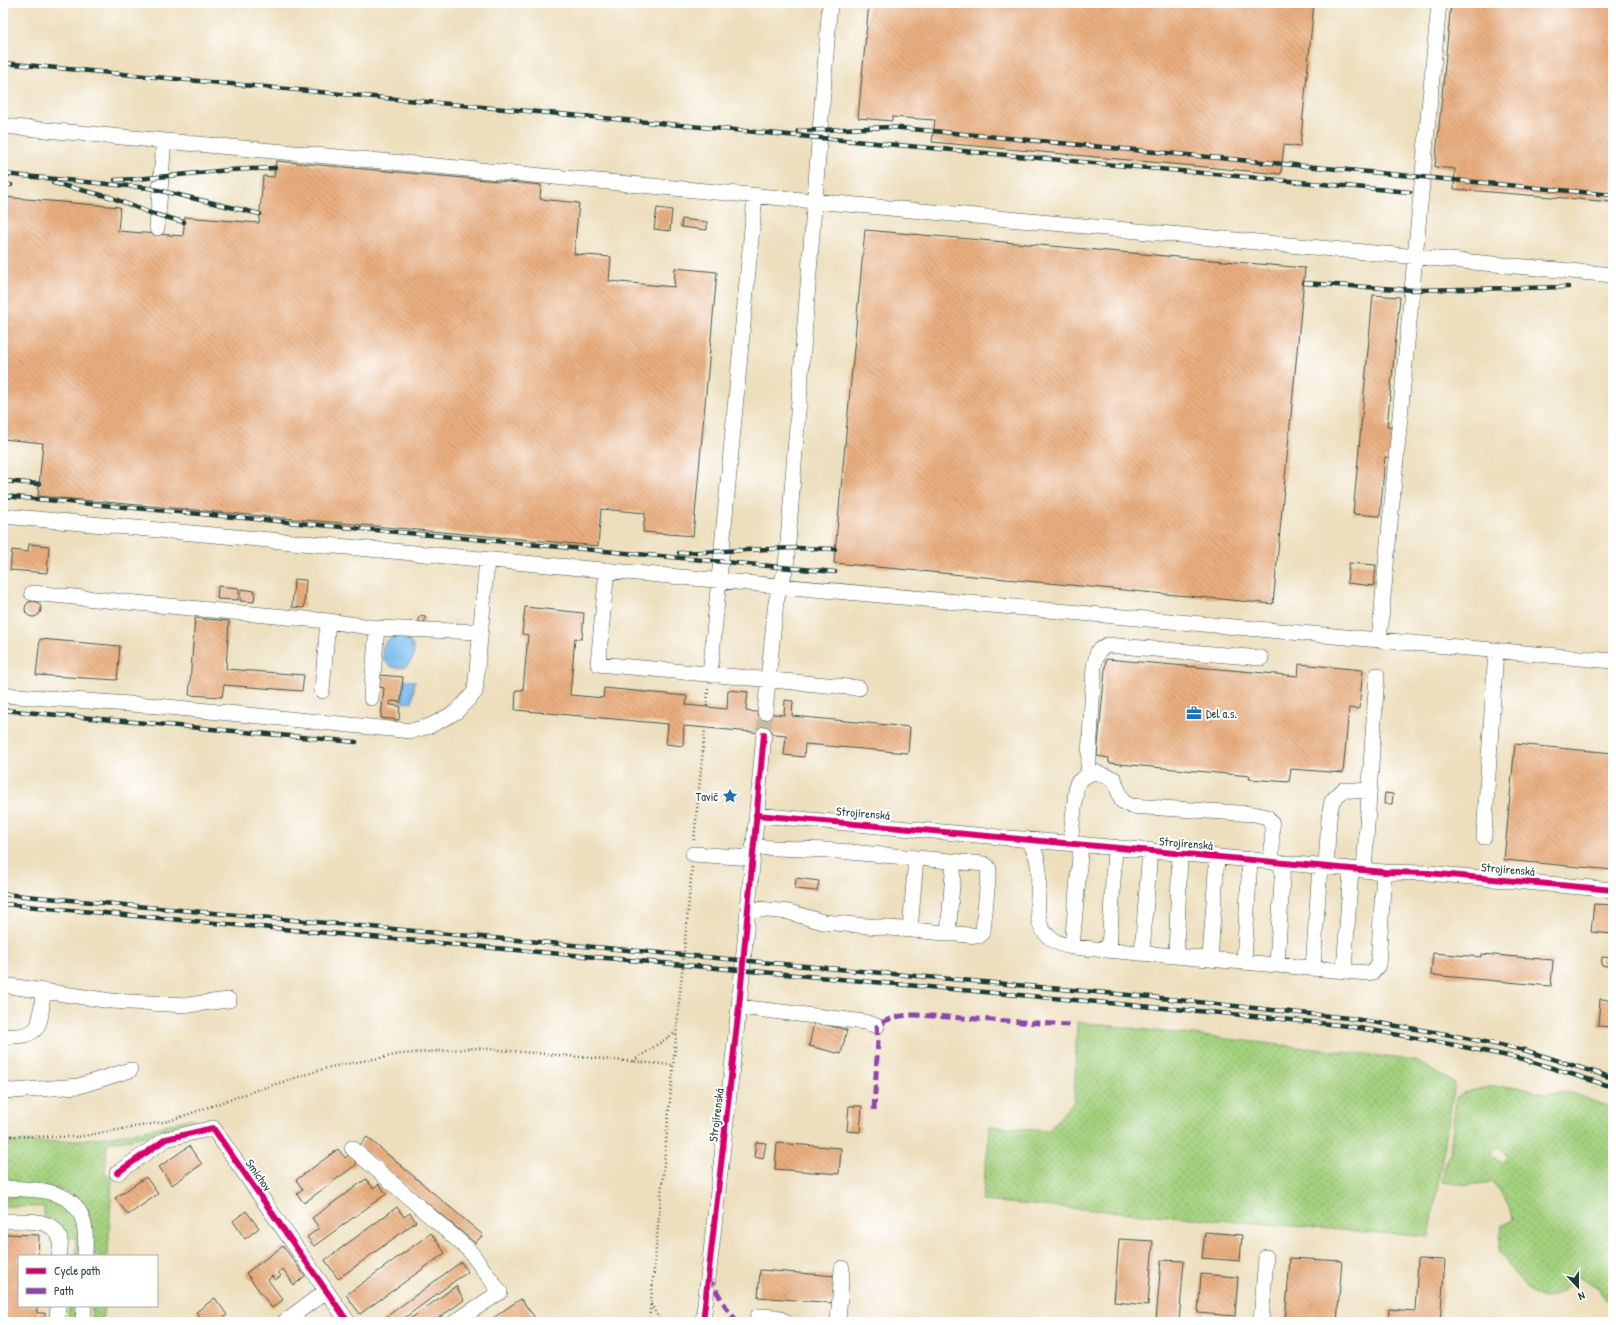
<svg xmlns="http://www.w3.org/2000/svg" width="1616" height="1325" font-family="'Patrick Hand',sans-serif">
	<defs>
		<pattern id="grass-dots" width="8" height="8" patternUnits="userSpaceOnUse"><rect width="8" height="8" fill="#a3d07d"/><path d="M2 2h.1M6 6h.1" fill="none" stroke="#84aa67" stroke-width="1.8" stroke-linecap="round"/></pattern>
		<pattern id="building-back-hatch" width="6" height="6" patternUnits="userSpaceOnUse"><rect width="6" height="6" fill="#eaae7f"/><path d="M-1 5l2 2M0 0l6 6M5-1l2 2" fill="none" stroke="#bd8f69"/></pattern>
	</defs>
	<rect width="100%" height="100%" fill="#fff"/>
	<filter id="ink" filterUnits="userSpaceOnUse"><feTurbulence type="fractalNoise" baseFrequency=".025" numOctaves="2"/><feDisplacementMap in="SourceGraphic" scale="8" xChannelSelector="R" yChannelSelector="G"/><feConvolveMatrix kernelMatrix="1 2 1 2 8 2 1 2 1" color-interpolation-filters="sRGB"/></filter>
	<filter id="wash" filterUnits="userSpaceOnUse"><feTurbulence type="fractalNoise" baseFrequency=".012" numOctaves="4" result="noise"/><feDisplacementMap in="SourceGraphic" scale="16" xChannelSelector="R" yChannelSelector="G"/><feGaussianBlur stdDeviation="0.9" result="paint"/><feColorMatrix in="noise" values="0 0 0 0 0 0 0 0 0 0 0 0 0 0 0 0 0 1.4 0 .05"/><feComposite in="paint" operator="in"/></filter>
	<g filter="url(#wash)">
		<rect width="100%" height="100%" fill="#eddfbd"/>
		<path fill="url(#grass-dots)" stroke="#618658" fill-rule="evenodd" d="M1077,1022L1414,1060L1455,1083L1429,1237L982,1201L990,1126L1048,1131L1074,1101Z
			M1488,1087H1518L1545,1094L1569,1092L1613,1108V1307L1597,1287L1579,1277C1571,1282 1564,1290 1556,1295C1533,1309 1511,1268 1499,1252L1502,1225L1513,1220C1512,1204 1503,1193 1492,1182L1468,1185L1442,1182L1446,1160L1450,1153L1456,1098L1465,1092ZM1499,1147L1503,1150L1507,1157L1502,1162L1491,1155L1493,1148Z
			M192,1118L207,1125L107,1143L105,1173L112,1177L108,1256H93C95,1182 62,1190 3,1183V1141C68,1145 130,1136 192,1118Z
			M3,1197C30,1197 68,1192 78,1225C80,1234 79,1247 79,1256H76V1238H67C59,1224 60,1223 44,1218V1207L3,1206Z
			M69,1306H77V1322H68Z
			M92,1306H104L102,1322H91Z"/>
		<path fill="#74b7ea" stroke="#4a7a8f" d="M382 652a16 16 0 1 1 32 0a16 16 0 1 1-32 0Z
			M404,680L415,681L412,703L402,702Z"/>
		<g id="blocks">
			<path fill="url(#building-back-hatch)" d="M869,3H1314L1300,147L1284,145L1281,174L932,142L935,120L892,117V121L858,118Z
				M1451,3H1613V202L1454,189L1455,169L1435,167Z
				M276,161L541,185L540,199L579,203L574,254L611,257L609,281L674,287L675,268L717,272L693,536L643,532L645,513L601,509L598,546L38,496L43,443L3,439V197L120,207L118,231L183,236L185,217L259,223L263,176L274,177Z
				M657,208L672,210L670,231L654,229Z
				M682,219L707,222V230L681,227Z
				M865,230L1305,268L1273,604L834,563Z
				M1373,295L1400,297L1387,426L1394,427L1391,458L1385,457L1380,516L1353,514Z
				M29,544L49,546L47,573L10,570L12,550L28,552Z
				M1349,563L1376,565L1374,586L1347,583Z
				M294,579L306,580L304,608L292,607Z
				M218,586L239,588L238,600L217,599Z
				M241,589L255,591L254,602L240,601Z
				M25 609a8 8 0 1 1 16 0a8 8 0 1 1-16 0Z
				M525,607L584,613L582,639L575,638L570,695L603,698L604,688L687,696L686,705L727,709L728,690L748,692L746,711L784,715L785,700L793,701L792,716L910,727L908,753L805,744L804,757L784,755L786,735L684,726L683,746L666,744L668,724L515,710L516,690H523L528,635L522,634Z
				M418.5 619a3.5 3.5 0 1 1 7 0a3.5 3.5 0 1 1-7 0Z
				M195,618L229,621L226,669L304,675L302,691L224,685L222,697L189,695Z
				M40,639L120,646L117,680L36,675Z
				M1106,659L1298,676L1299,664L1363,670L1359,709L1349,708L1343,773L1291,769L1289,782L1249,779L1250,776L1109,763V758L1097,756Z
				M379,675L403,677L401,702L391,701L390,705L400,706L399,720L381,718L384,688L378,687Z
				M1515,744L1613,753V870L1504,860Z
				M1385,793L1393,794L1392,804H1384Z
				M796,878L819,881L817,891L795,889Z
				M1594,904L1613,905V934L1591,932Z
				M1433,953L1481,957L1482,954L1553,960L1551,986L1431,975Z
				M1602,957L1613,958L1612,967L1601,965Z
				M1600,999L1613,1000V1027L1598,1026Z
				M814,1022L847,1030L841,1054L809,1046Z
				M849,1106H862L860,1132L847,1131Z
				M367,1137L483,1235L475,1243L359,1146Z
				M756,1142L766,1143L763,1159L754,1157Z
				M777,1143L841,1148L839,1174L775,1169Z
				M189,1146L202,1164L172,1185L159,1167Z
				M338,1149L345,1158L350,1154L357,1164L304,1203L297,1194L303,1190L296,1180Z
				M146,1177L158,1194L128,1215L115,1198Z
				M366,1179L373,1188L379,1184L386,1194L314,1246L307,1237L319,1228L312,1218Z
				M397,1207L404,1217L410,1213L416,1222L338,1279L325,1260Z
				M246,1211L259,1228L245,1239L233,1221Z
				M1205,1232L1242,1235L1240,1261L1202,1258Z
				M431,1233L445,1253L360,1314L346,1295Z
				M3,1234L39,1235L38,1256H19V1306H37V1313H45V1322H3Z
				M1119,1239L1153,1241L1148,1305L1114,1302Z
				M283,1246L305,1276L294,1285L283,1269L278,1272L281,1276L275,1280L272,1276L268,1280L283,1300L272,1308L246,1273Z
				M1290,1258L1342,1261L1337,1322H1285Z
				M1418,1259L1445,1260L1440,1322H1388L1389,1309L1415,1311Z
				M1161,1260L1184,1261L1179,1322L1156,1321Z
				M461,1262L468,1272L456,1280L399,1322H379Z
				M760,1270L836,1276L834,1303L758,1297Z
				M1201,1274L1238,1277L1235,1316L1198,1313Z
				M456,1286L464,1300L433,1322H406Z
				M215,1298L227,1315L218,1322H203L196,1312Z
				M521,1299L538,1322H488L507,1308Z"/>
		</g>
	</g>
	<g filter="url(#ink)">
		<use href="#blocks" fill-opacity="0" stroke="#3e5549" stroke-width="1"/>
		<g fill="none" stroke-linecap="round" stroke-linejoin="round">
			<path stroke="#c4bfa2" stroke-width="15" stroke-dasharray="15 8" stroke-linecap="butt" d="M764,734L765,712"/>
			<g stroke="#3e5549" stroke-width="16">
				<path id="minor" d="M3,126L1613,275
					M157,228L164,141
					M3,516L1613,661
					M607,570L598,664L859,688
					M32,593L328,621L377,628L479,632
					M1379,640L1439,3
					M710,675L755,196
					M322,691L328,621
					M3,695L158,706L411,731L430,726L456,712L475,692L487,560
					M371,698L377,628
					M765,712L776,602L786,567L830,3
					M1088,775L1094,666L1098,651L1107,645L1261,658
					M756,815L1384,872L1428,873L1613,890
					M1484,837L1496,650
					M1026,839C1060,873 1008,934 1072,947L1368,973L1373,972L1378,965L1384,872
					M1070,843L1077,783L1092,771L1114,779L1122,801L1131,806L1254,814L1267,817L1272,824V861
					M693,854L752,858
					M1326,866L1329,818L1332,801L1343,790L1369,791
					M1364,870L1377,675
					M748,908L789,912L823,922L979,936L983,931L989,869L987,866L984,864L827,850L753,847
					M910,930L916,858
					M948,934L954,861
					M1072,947L1081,844
					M1109,950L1115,847
					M1142,953L1150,850
					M1176,956L1180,853
					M1210,959L1217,857
					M1244,962L1250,859
					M1277,965L1283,863
					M1313,968L1320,866
					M1344,971L1351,869
					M3,985L111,1001L187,1005L229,1000
					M739,1007L865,1022L877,1026
					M3,1036C43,1038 40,1025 43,991
					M3,1090L13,1091L79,1086L130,1070
					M352,1148L469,1250L500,1292L455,1322
					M117,1173L166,1139L213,1128L348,1322
					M3,1188C37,1190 81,1187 85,1231C86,1239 85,1248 85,1256
					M3,1221C22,1222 55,1216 60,1240C61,1245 60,1251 59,1256
					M758,1316L776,1317L786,1322
					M57,1322L58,1306
					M83,1322L84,1306
					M284,1322L326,1291
					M703,1322L739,1007L764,734
					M838,1322L842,1268
					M1261,1322L1266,1257"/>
			</g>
			<path stroke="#3e5549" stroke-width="2.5" stroke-dasharray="1 3" stroke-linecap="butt" d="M707,706L708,689
				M694,840L705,729
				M633,1061L676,1032
				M3,1136L77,1137L169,1121L257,1090L330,1067L401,1054L477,1048L673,1065
				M651,1304L661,1322
				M649,1322L692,867"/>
			<use href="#minor" stroke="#fff" stroke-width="15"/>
			<g stroke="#1f3d34" stroke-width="4.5">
				<path id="rail" d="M3,63L1410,192
					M798,131L890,127L1613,195
					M3,174L149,188L260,214
					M115,180L137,179L229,170L275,168
					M53,183L110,197L150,213L184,222
					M3,185H11
					M1304,283L1413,290L1569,287
					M3,481L39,484
					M3,496L835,572
					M679,553L794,548L835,549
					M3,710L356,742
					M3,818H4
					M3,894L1151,997L1348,1018L1446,1034L1524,1050L1613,1078
					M3,904L1253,1016L1348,1026L1444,1043L1523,1059L1613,1087"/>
			</g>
			<use href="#rail" stroke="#fff" stroke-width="3" stroke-dasharray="9" stroke-linecap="butt"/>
			<path stroke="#8e44ad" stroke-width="5" stroke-dasharray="10 5" stroke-linecap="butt" d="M874,1110L878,1040L877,1026C890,1017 900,1015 916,1015L1069,1025
				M708,1277L729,1312L738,1322"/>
			<g stroke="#fff" stroke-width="8">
				<path id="cycleway" d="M756,815L1384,872L1428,873L1613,890
					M117,1173L166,1139L213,1128L348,1322
					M703,1322L739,1007L764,734"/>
			</g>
			<use href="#cycleway" stroke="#d6006c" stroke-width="6"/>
		</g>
	</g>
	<defs>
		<g id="office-bare" transform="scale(1.2)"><path d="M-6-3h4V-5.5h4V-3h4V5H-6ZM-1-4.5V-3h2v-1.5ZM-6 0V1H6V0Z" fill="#1f6fb2" stroke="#fff" stroke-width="2.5" paint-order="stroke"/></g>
		<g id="sight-bare" transform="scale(1.2)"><path d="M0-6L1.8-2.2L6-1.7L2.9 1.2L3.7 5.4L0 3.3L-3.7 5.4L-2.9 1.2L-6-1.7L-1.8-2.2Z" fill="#1f6fb2" stroke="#fff" stroke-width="2.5" paint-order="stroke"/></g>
	</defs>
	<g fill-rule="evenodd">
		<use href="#office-bare" x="1194" y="713"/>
		<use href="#sight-bare" x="730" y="796"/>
	</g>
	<g text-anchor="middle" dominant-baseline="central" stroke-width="4" stroke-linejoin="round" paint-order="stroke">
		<g font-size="12" fill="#1f3d34" stroke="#fff" text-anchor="start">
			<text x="1206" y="713">Del a.s.</text>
			<text x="718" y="796" text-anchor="end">Tavič</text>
		</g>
		<g font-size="12" fill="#1f3d34" stroke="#fff">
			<text transform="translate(863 813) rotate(5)">Strojírenská</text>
			<text transform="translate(1186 843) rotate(5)">Strojírenská</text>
			<text transform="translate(1508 869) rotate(5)">Strojírenská</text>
			<text transform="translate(716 1115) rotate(-83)">Strojírenská</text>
			<text transform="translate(259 1175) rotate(55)">Smíchov</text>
		</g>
	</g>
	<rect width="1616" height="1325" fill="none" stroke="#fff" stroke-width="16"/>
	<rect x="18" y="1255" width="140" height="52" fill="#ffffff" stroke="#a5b1ae"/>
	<rect x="26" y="1268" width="20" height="6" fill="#d6006c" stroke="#a5b1ae"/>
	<text x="54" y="1275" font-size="12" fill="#1f3d34">Cycle path</text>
	<rect x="26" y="1288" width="20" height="6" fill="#8e44ad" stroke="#a5b1ae"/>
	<text x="54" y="1295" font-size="12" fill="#1f3d34">Path</text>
	<g transform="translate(1578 1287) rotate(158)" stroke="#ffffff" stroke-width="3" paint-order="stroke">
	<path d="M0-3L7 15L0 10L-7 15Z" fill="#1f3d34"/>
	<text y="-6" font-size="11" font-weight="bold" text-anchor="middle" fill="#1f3d34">N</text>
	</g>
</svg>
